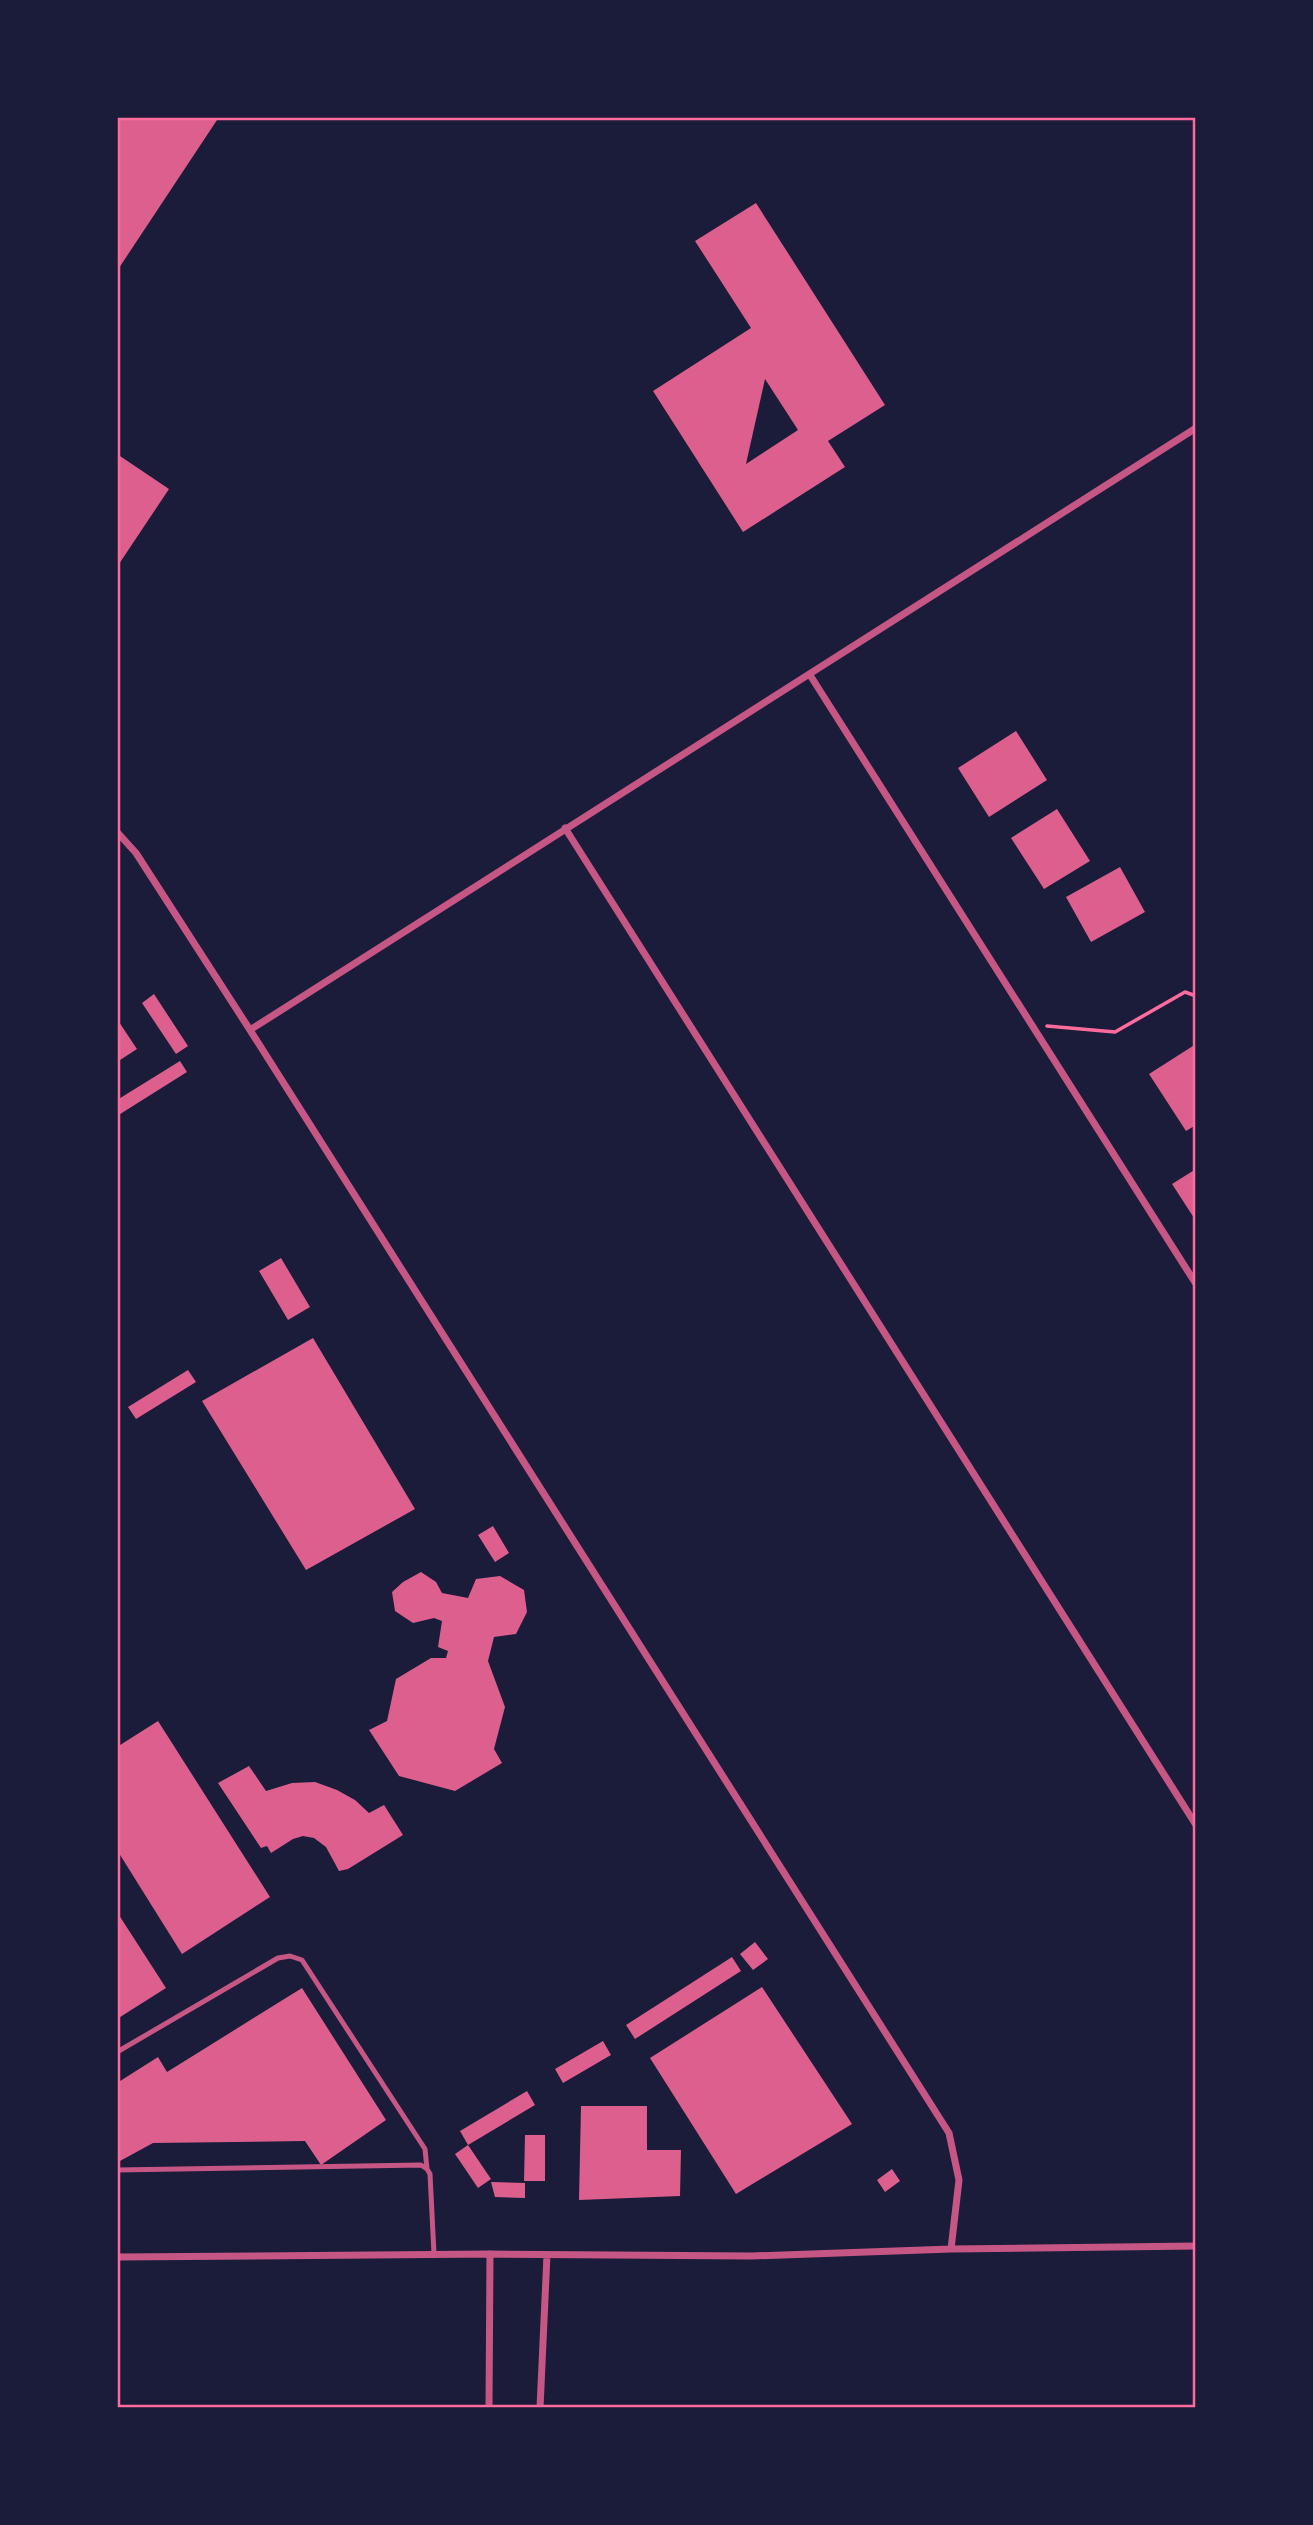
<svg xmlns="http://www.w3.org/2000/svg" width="1313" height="2525" font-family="'Libre Baskerville',serif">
	<rect width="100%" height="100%" fill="#1b1b3a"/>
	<path fill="#dd5f8e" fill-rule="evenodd" d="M117,117H219L117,271Z
		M756,203L885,405L828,441L845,467L743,532L653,391L751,328L695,241ZM765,379L798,430L746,464Z
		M117,454L169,489L117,567Z
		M1016,731L1047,780L989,817L958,768Z
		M1057,809L1090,861L1044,889L1011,838Z
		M1120,867L1145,912L1091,942L1066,897Z
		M154,994L188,1046L176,1054L142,1003Z
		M117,1019L137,1049L117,1062Z
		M1196,1044V1125L1186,1131L1149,1074Z
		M180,1061L187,1072L117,1116V1100Z
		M1196,1169V1221L1172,1184Z
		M281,1258L310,1307L288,1320L259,1271Z
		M313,1338L415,1509L306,1570L202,1401Z
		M188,1370L196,1382L136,1419L128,1407Z
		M493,1526L509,1553L495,1562L478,1535Z
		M421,1572L436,1582L442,1593L468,1598L476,1579L500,1576L524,1590L527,1612L516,1634L494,1637L488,1661L505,1707L494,1749L502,1763L455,1791L399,1776L369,1730L387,1721L396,1679L431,1658H446L448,1651L438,1647L442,1621L434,1618L413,1623L395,1611L392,1592L403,1582Z
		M158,1721L270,1897L182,1954L117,1850V1747Z
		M249,1766L266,1791L292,1783L315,1782L337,1790L355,1800L369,1813L384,1805L403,1835L348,1869L339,1871L326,1847L314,1838L303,1836L293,1839L271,1853L267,1846L261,1848L218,1783Z
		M117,1912L166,1988L117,2019Z
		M755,1942L768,1959L753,1970L740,1954Z
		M732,1957L741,1971L635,2039L626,2025Z
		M762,1987L852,2124L736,2194L650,2058Z
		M302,1988L386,2120L321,2165L305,2141L153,2143L120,2161L117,2156V2083L158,2057L167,2072Z
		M603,2041L611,2055L563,2083L555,2069Z
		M527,2091L535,2105L468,2145L460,2131Z
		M581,2106H647V2150H681L680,2196L579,2200Z
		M525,2135H545V2181H524Z
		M468,2145L491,2179L478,2188L455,2154Z
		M892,2169L900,2181L885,2192L877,2180Z
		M491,2182L525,2183V2198L495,2197Z"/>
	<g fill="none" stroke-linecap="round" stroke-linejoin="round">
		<path stroke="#ff6b9d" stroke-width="3.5" d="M1047,1026L1115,1032L1185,992L1196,996"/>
		<path stroke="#c65784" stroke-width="5" d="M117,2052L278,1958L290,1956L302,1960L425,2149L427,2169
			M117,2170L421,2165L427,2169L430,2174L434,2254"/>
		<path stroke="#c65784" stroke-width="7" d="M810,675L1196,1284
			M565,828L1196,1825
			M117,832L136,853L250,1030L949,2133L959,2180L951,2249
			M250,1030L1196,428
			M117,2257L490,2254L752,2256L951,2249L1196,2246
			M489,2408L490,2254
			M540,2408L547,2255"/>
	</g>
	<rect width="1313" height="2525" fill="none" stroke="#1b1b3a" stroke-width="238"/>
	<rect x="119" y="119" width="1075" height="2287" fill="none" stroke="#ff6b9d" stroke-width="2.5"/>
</svg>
